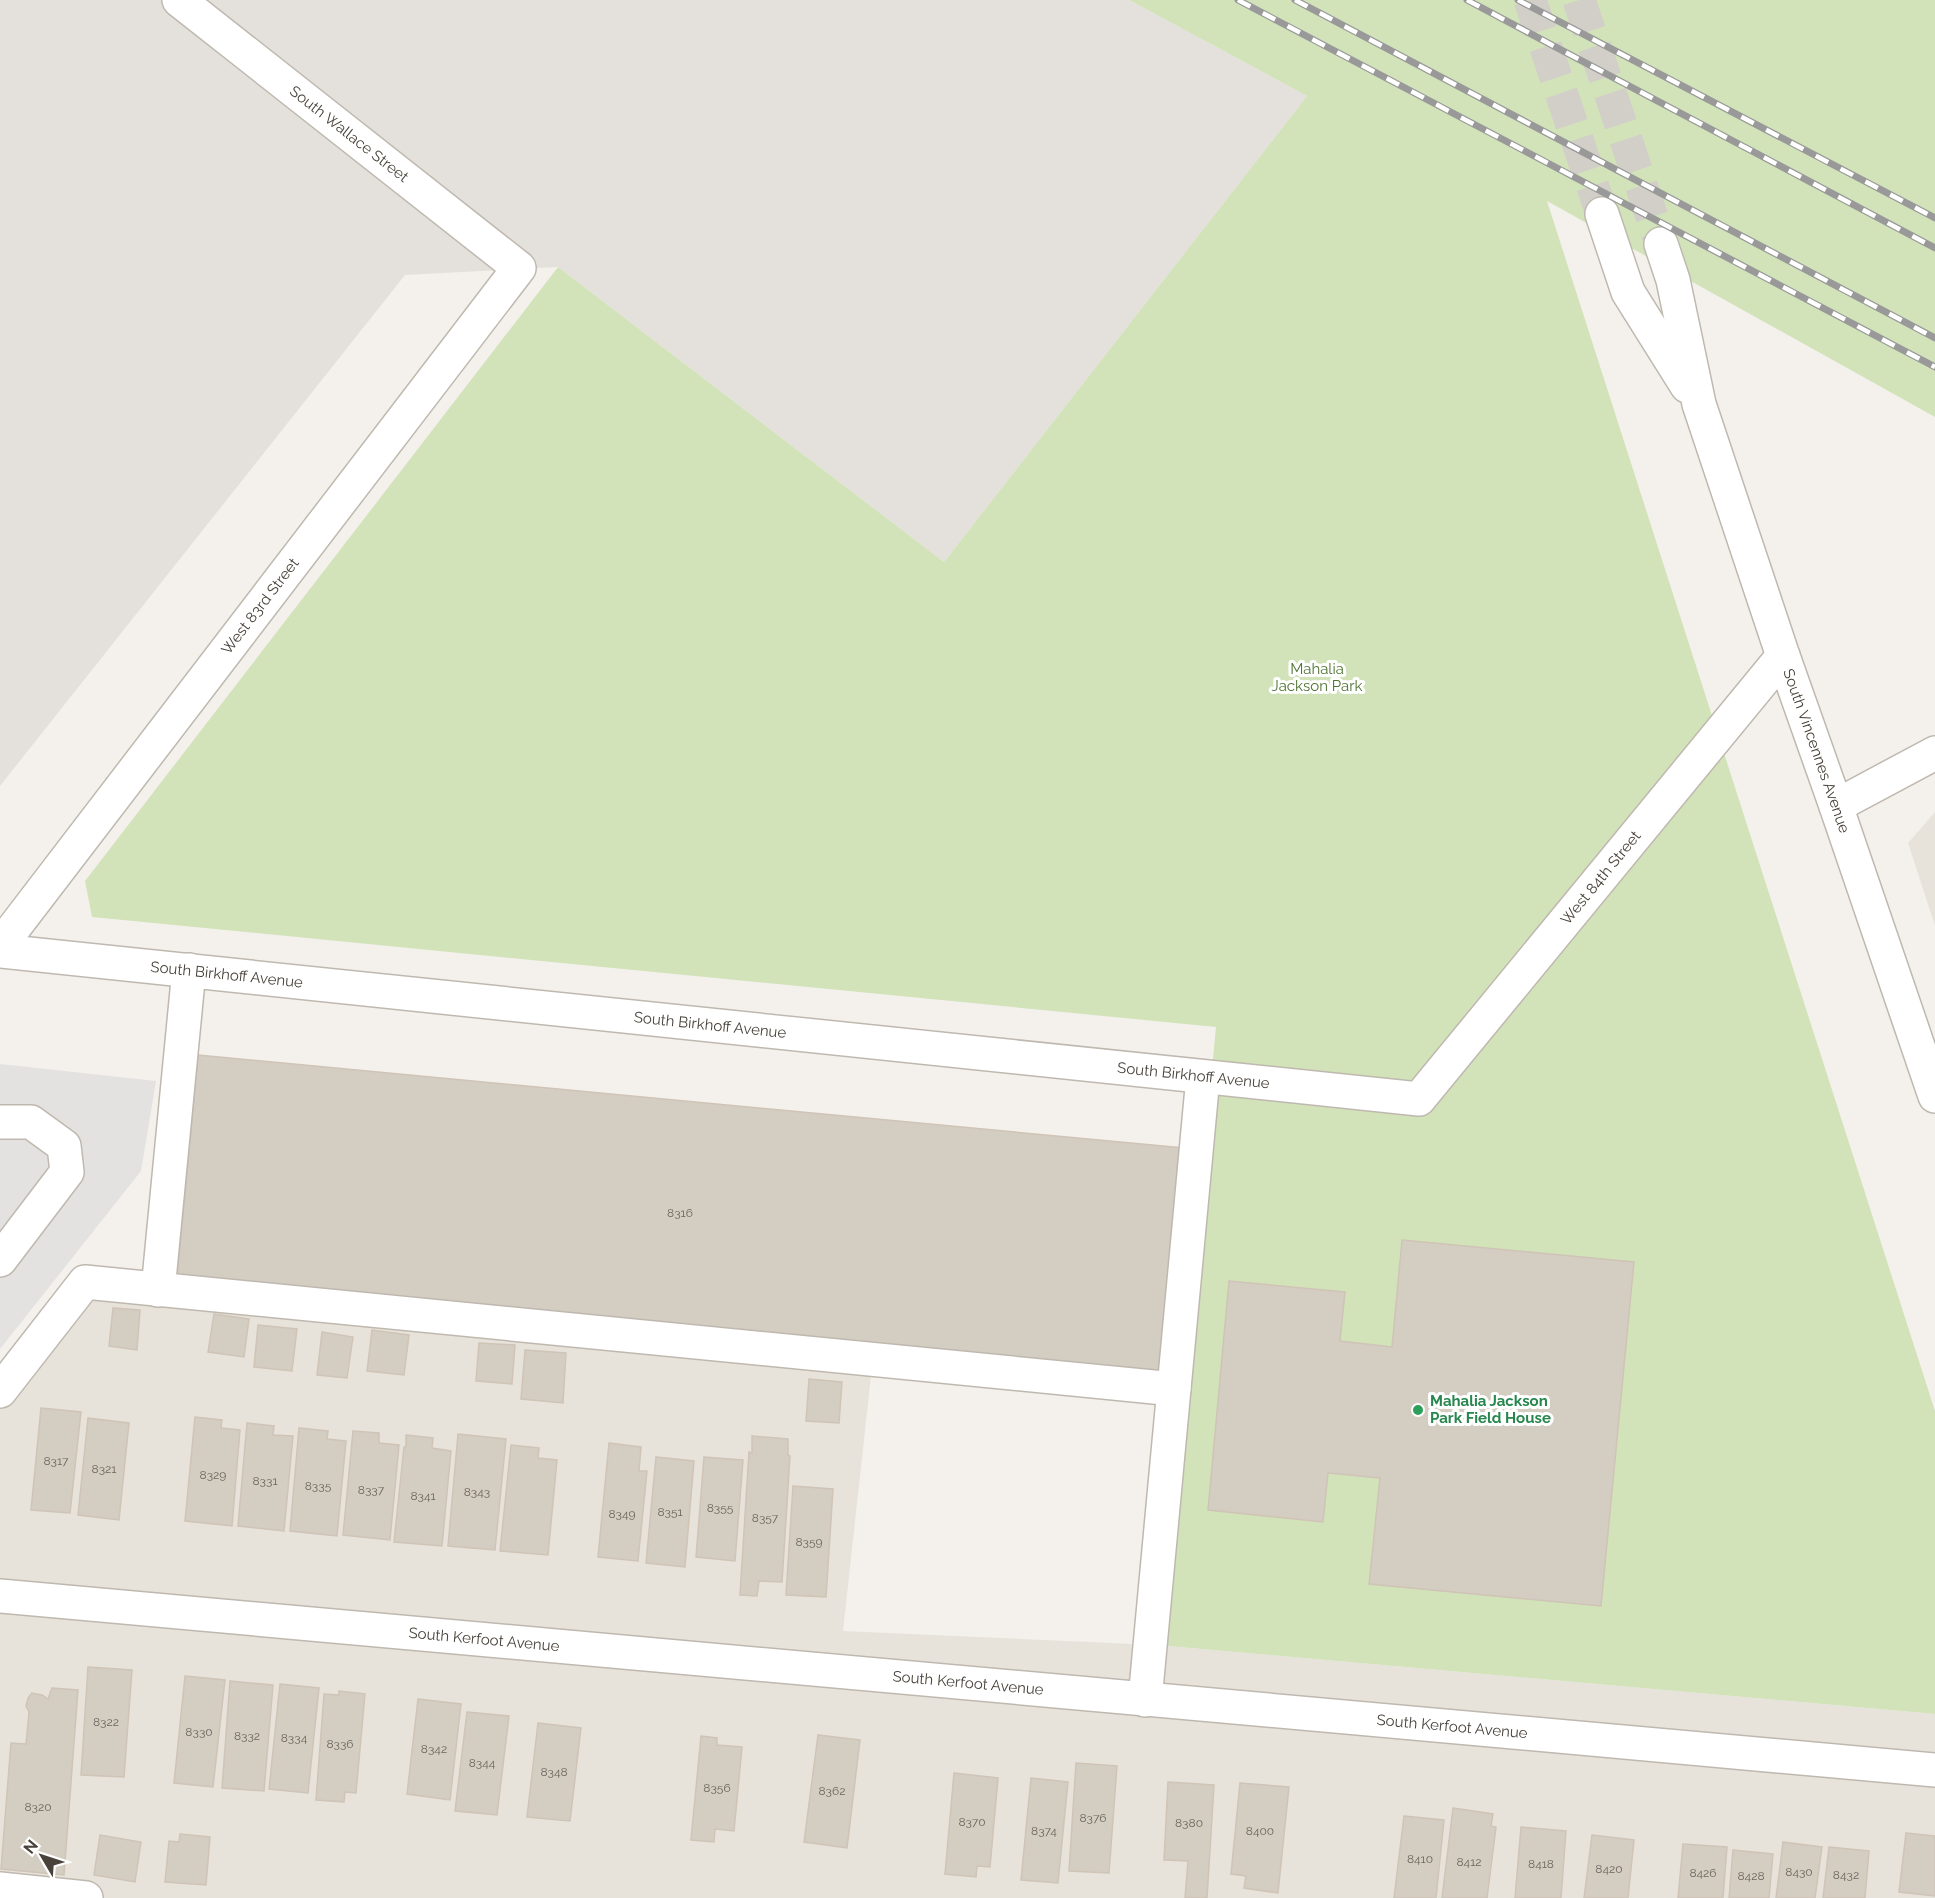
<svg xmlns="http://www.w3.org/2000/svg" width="1935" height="1898" font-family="Raleway,sans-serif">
	<rect width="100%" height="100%" fill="#f4f1ec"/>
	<path fill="#e7e3db" d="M1935,812V926L1908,843Z
		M71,1282L871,1376L843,1631L1157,1645L1935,1714V1898H85L0,1889V1362Z"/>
	<path fill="#e4e1dd" d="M0,0H1129L1307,96L944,562L558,267L405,275L0,786Z"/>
	<path fill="#d2e3ba" d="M1129,0H1935V417L1547,201L1935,1411V1714L1157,1645L1216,1027L92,917L85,881L558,267L944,562L1307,96Z"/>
	<path fill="#e3e2e0" d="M0,1064L156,1081L141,1171L0,1349Z"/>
	<path fill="#d4cdc2" stroke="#cfc4b6" stroke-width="1.5" d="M198,1055L1184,1148L1163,1372L177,1278Z
		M1402,1240L1634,1262L1601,1606L1369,1584L1380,1478L1328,1473L1323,1522L1208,1510L1229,1281L1345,1292L1340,1341L1392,1347Z
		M113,1308L140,1310L137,1350L109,1346Z
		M214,1314L249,1319L244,1357L208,1352Z
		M258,1325L297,1329L292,1371L254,1367Z
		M372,1330L409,1335L404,1375L367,1371Z
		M322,1332L353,1337L347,1378L317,1375Z
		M479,1343L515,1345L512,1384L476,1381Z
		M525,1350L566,1353L563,1403L521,1399Z
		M809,1379L842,1382L839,1423L806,1421Z
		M41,1408L81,1412L70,1513L31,1510Z
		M195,1417L222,1420L221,1428L240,1430L232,1526L185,1521Z
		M88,1418L129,1423L119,1520L78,1515Z
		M247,1423L274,1426L273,1435L293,1436L284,1531L238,1526Z
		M299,1428L328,1431L327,1439L346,1441L337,1536L290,1531Z
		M353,1431L379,1433V1443L399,1445L390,1540L343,1535Z
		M458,1434L506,1439L495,1550L448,1546Z
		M406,1435L433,1438L432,1448L451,1451L442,1546L394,1542L404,1447H406Z
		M752,1436L788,1439V1455L790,1456L782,1582L759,1581L757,1596L740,1595L749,1452L752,1453Z
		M609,1443L641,1447L639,1471H647L638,1561L598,1557Z
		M511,1445L539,1448L538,1458L557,1460L548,1555L500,1551Z
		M656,1457L694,1461L685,1567L646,1563Z
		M704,1457L743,1460L735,1561L696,1557Z
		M793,1486L833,1489L826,1597L786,1595Z
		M88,1667L132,1670L124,1777L81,1775Z
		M185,1676L225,1680L213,1787L174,1783Z
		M230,1681L273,1685L264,1791L222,1788Z
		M280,1684L319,1688L308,1793L269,1789Z
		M52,1688L78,1690L64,1875L1,1869L11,1743L26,1744L29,1712L26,1706L28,1698L32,1693L42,1695L48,1699Z
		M339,1691L365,1694L356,1793L345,1792L344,1802L316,1800L324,1694L339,1695Z
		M418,1699L461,1704L450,1800L407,1794Z
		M467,1712L509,1716L497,1815L455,1811Z
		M538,1723L581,1728L570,1821L527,1817Z
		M818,1735L860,1740L847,1848L804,1842Z
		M701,1736L717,1738V1745L742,1747L734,1831L715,1829L714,1842L691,1840Z
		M1076,1763L1117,1766L1109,1873L1069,1871Z
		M954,1773L998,1778L990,1867L977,1866L976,1877L945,1874Z
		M1031,1778L1068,1782L1058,1883L1021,1880Z
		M1168,1782L1214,1785L1207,1898H1185L1188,1861L1164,1860Z
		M1240,1783L1289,1787L1278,1893L1244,1888L1246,1876L1231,1874Z
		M1453,1808L1493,1814L1491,1826L1496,1827L1487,1898H1442Z
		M1404,1816L1444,1820L1436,1898H1394Z
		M1521,1827L1566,1831L1561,1898H1515Z
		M1906,1833L1935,1836V1896L1899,1892Z
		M180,1834L210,1837L206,1885L165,1882L169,1841L179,1842Z
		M100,1835L141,1842L135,1882L94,1875Z
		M1592,1835L1634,1840L1628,1898H1584Z
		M1783,1842L1822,1847L1815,1898H1776Z
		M1683,1844L1727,1847L1723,1898H1678Z
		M1829,1847L1869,1851L1865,1898H1823Z
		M1733,1850L1773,1854L1769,1898H1729Z"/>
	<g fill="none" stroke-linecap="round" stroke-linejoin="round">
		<path stroke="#d2cec8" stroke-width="33" stroke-dasharray="33 16" stroke-linecap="butt" d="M1530,0L1602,214
			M1579,0L1661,244"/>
		<g stroke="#bfb8af" stroke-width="36">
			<g id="minor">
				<path d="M1602,214L1628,292L1687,386"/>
				<path id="s1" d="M1661,244L1673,280L1699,404L1783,656L1836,806L1935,1096"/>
				<path d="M1836,806L1935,753"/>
				<path id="s2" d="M0,946L519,268L179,0"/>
				<path id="s3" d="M0,951L1419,1099L1783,656"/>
				<path d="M0,1122H31L64,1146L67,1172L0,1260"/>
				<path d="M158,1290L189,970"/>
				<path d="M0,1391L85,1282L1174,1389"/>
				<path id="s4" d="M0,1596L1935,1770"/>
				<path d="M1145,1700L1203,1077"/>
				<path d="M0,1889L86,1898"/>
			</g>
		</g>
		<use href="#minor" stroke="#fff" stroke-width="33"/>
		<g stroke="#999" stroke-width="7">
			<path id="rail" d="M1238,0L1935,367
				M1295,0L1935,338
				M1467,0L1935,248
				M1518,0L1935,218"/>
		</g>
		<use href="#rail" stroke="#fff" stroke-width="4.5" stroke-dasharray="14" stroke-linecap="butt"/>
	</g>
	<circle fill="#2e9e5b" stroke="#fff" stroke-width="2" cx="1418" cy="1410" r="6"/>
	<g text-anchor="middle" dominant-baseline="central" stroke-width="6" stroke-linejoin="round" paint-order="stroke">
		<g font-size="12" fill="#6b655c">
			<text x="680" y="1213">8316</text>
			<text x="56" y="1461">8317</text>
			<text x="104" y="1469">8321</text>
			<text x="213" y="1475">8329</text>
			<text x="265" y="1481">8331</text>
			<text x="318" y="1486">8335</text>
			<text x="371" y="1490">8337</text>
			<text x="477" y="1492">8343</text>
			<text x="423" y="1496">8341</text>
			<text x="720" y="1508">8355</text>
			<text x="670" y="1512">8351</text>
			<text x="622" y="1514">8349</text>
			<text x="765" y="1518">8357</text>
			<text x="809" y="1542">8359</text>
			<text x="106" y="1722">8322</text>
			<text x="199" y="1732">8330</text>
			<text x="247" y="1736">8332</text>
			<text x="294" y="1738">8334</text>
			<text x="340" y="1744">8336</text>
			<text x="434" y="1749">8342</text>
			<text x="482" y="1763">8344</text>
			<text x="554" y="1772">8348</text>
			<text x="717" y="1788">8356</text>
			<text x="832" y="1791">8362</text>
			<text x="38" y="1807">8320</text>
			<text x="1093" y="1818">8376</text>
			<text x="972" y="1822">8370</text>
			<text x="1189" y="1823">8380</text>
			<text x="1044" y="1831">8374</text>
			<text x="1260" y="1831">8400</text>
			<text x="1420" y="1859">8410</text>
			<text x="1469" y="1862">8412</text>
			<text x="1541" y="1864">8418</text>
			<text x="1609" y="1869">8420</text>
			<text x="1799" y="1872">8430</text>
			<text x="1703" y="1873">8426</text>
			<text x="1846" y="1875">8432</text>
			<text x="1751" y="1876">8428</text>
		</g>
		<g font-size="15" fill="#48423a" stroke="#fff">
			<text transform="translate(349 134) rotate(38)">South Wallace Street</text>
			<text stroke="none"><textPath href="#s2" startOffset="428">West 83rd Street</textPath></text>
			<text stroke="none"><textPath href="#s1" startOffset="531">South Vincennes Avenue</textPath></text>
			<text stroke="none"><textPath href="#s3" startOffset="1713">West 84th Street</textPath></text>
			<text stroke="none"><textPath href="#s3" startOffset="228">South Birkhoff Avenue</textPath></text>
			<text stroke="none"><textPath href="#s3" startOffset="714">South Birkhoff Avenue</textPath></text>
			<text stroke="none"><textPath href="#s3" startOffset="1200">South Birkhoff Avenue</textPath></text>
			<text stroke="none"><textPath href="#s4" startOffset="486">South Kerfoot Avenue</textPath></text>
			<text stroke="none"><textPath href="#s4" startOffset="972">South Kerfoot Avenue</textPath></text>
			<text stroke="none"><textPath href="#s4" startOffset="1458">South Kerfoot Avenue</textPath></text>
		</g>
		<g font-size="15" fill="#4f7433" stroke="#fff">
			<text x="1317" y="669">Mahalia<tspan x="1317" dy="17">Jackson Park</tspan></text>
		</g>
		<g font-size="15" font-weight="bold" fill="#27864d" stroke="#fff" text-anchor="start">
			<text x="1430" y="1401">Mahalia Jackson<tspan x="1430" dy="17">Park Field House</tspan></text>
		</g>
	</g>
	<g transform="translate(42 1856) rotate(309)" stroke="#ffffff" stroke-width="4.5" paint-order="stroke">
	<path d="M0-4.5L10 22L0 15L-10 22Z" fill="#48423a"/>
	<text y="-9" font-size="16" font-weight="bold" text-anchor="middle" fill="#48423a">N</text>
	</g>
</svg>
